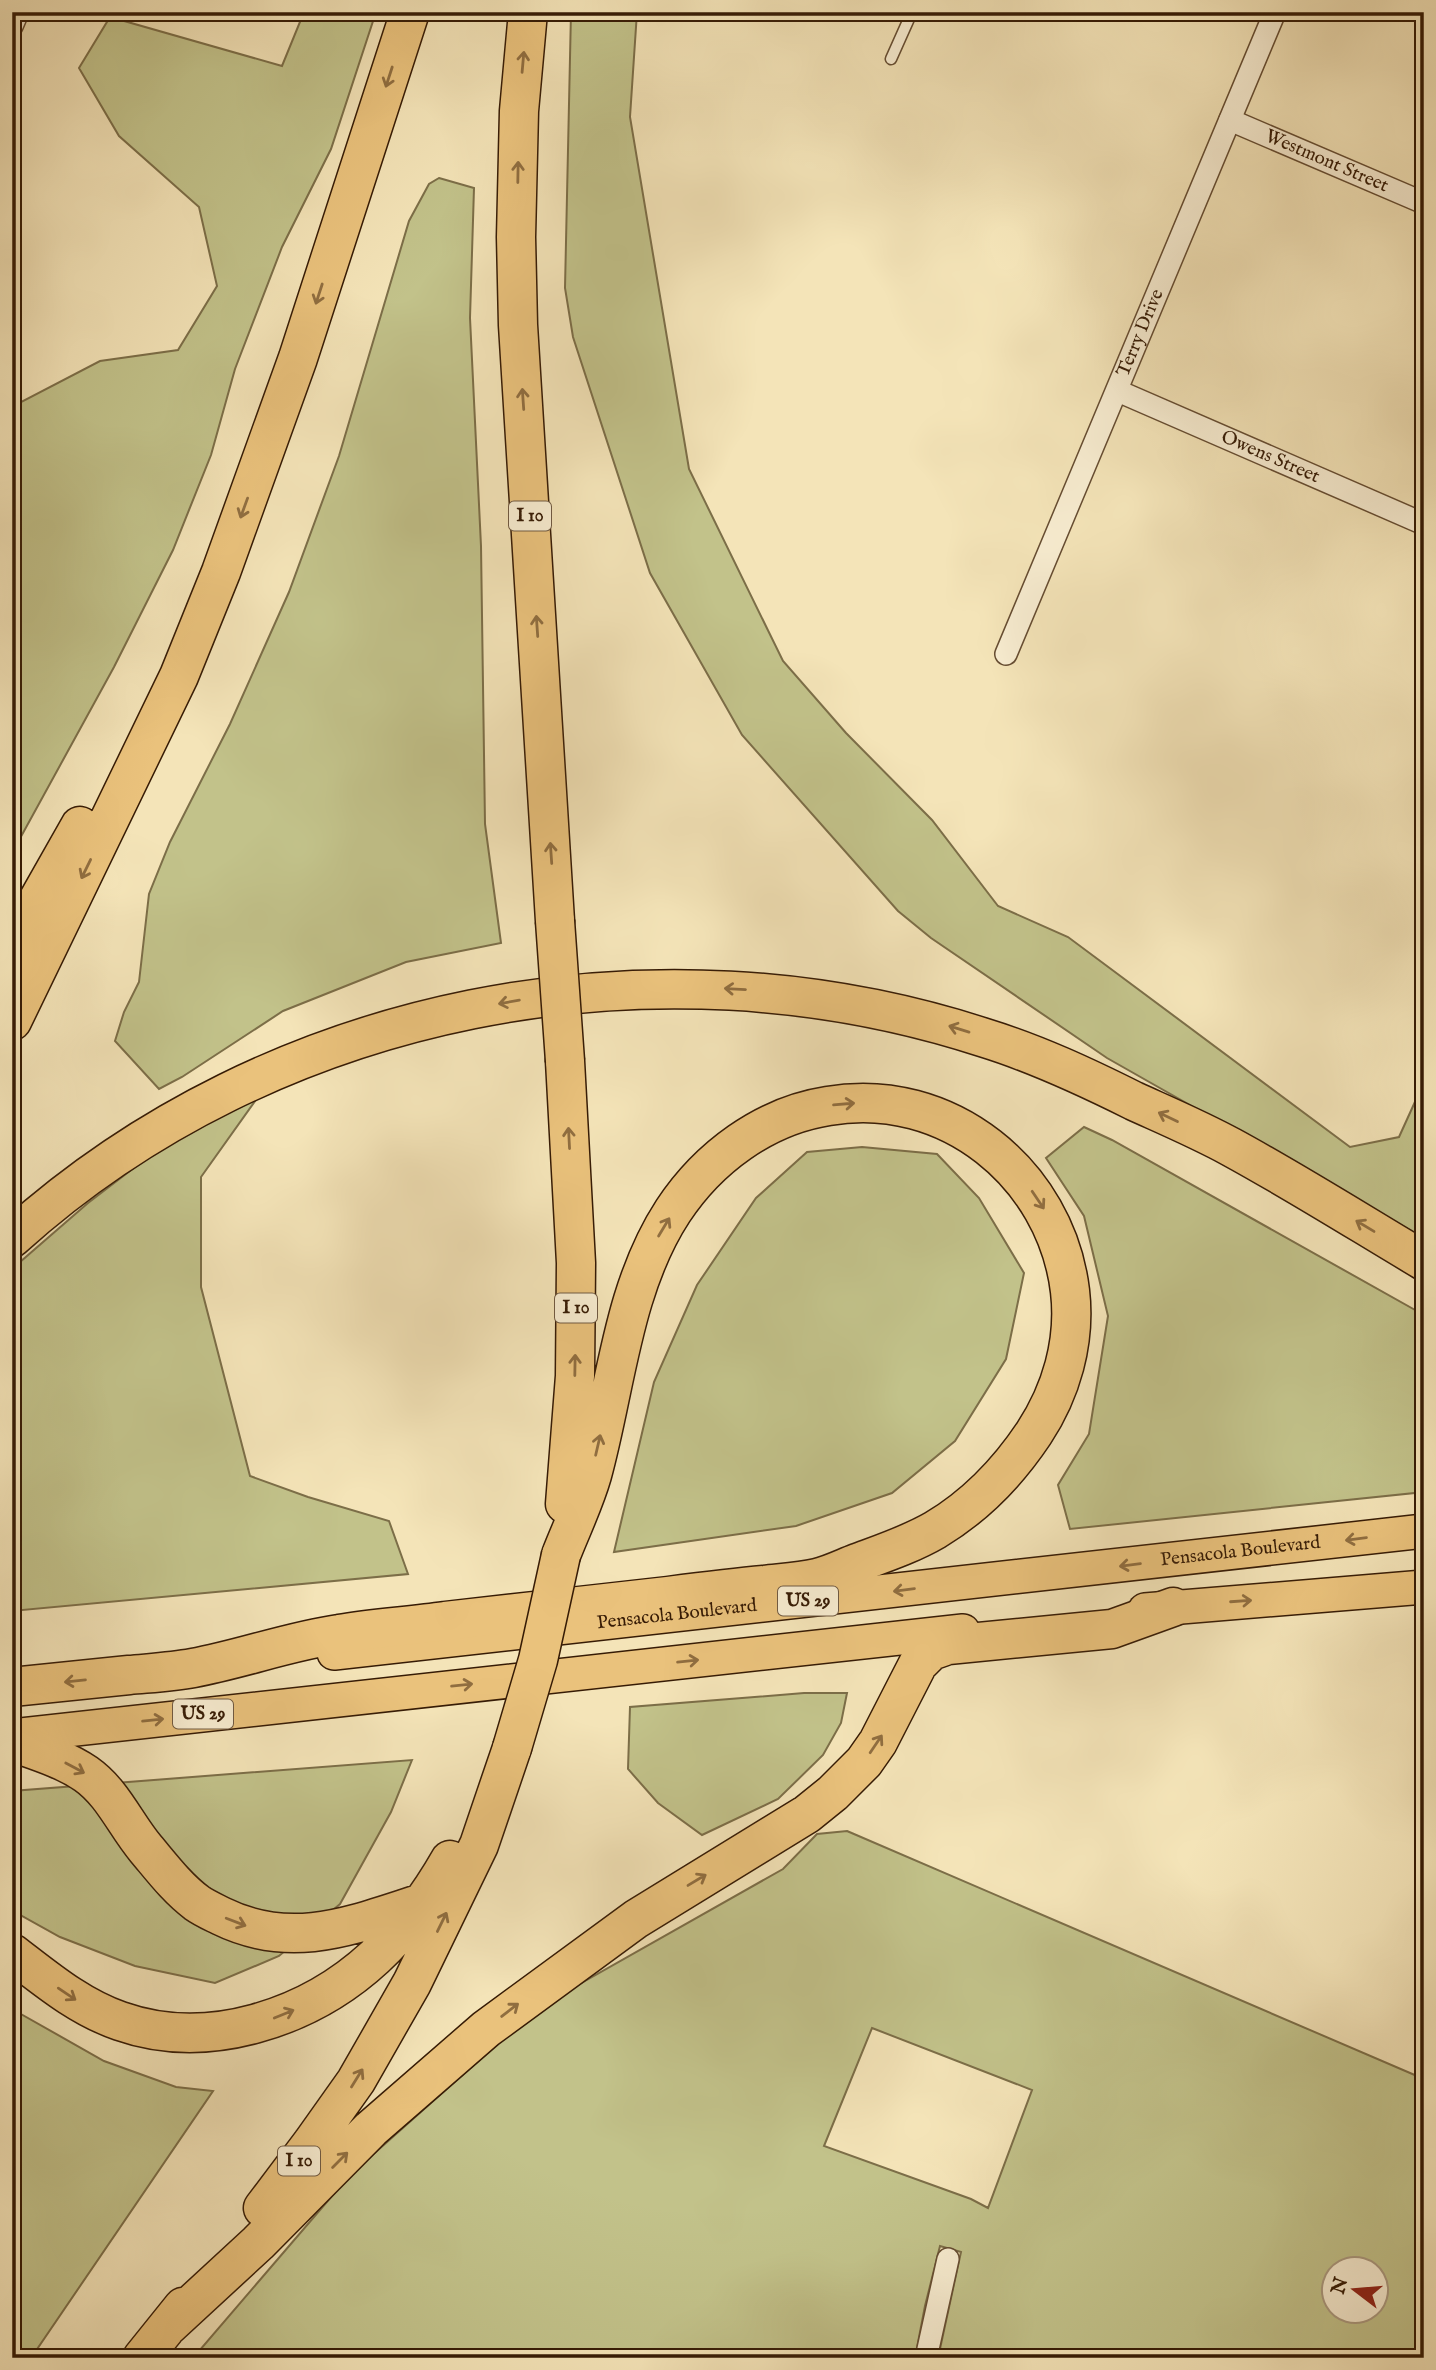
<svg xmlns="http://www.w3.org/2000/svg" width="1436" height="2370" font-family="'IM FELL English',serif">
	<rect width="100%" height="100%" fill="#f4e4b8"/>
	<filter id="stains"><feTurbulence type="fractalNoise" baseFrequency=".00286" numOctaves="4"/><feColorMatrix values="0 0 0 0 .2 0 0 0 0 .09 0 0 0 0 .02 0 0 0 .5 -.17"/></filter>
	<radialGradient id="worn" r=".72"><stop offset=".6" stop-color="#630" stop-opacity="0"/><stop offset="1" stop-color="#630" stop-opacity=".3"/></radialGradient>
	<path fill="#c2c28a" stroke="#7c6e48" stroke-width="2" fill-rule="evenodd" d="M304,12H376L331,149L282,247L235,369L211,455L173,550L114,667L12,853V410L21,402L100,361L178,350L217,286L199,207L119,136L79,68L110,17L282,66Z
		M571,12H637L630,117L689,469L783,661L846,733L932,820L998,906L1068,937L1350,1147L1399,1137L1424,1082V1238L1107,1058L931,938L898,911L742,735L650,573L573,337L565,288Z
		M439,178L474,188L470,318L481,546L485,824L501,943L406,962L283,1011L182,1077L159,1089L115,1041L124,1012L139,982L149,894L170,842L230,724L289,592L339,456L409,221L429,184Z
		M258,1097L201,1177V1287L250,1476L308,1497L389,1521L408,1574L12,1611V1269L88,1203L190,1125Z
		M1084,1127L1112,1140L1424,1315V1492L1070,1529L1058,1485L1089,1434L1108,1316L1084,1216L1046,1158Z
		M862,1147L937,1154L979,1198L1024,1273L1006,1359L955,1441L892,1493L796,1526L614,1552L654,1382L697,1285L756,1198L807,1152Z
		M804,1693H847L841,1723L823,1755L778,1799L702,1835L658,1803L628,1769L630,1707Z
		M412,1760L391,1812L340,1904L279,1956L215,1983L135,1966L60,1937L15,1912L12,1906V1791Z
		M847,1831L1424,2079V2358H938L961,2252L940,2246L925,2306L915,2358H193L350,2175L539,2007L783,1869L817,1834ZM872,2028L1032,2090L988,2208L971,2199L824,2146ZM1334,2268H1376V2310H1334Z
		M12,2009L104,2061L176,2087L213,2091L31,2358H12Z"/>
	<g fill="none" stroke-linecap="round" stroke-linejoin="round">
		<g stroke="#664d32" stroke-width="13">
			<path id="lane" d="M891,59L912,12"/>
		</g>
		<g stroke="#664d32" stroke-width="24">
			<g id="street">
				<path d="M12,26L18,12"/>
				<path id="s1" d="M1230,120L1424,203"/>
				<path id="s2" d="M1118,391L1424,524"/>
				<path id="s3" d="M1006,654L1275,12"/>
				<path d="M926,2358L948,2259"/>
			</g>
		</g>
		<g stroke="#361b05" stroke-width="36">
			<g id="primary">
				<path d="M1145,1610L1424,1587"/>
				<path id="s4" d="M334,1653L1424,1531"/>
				<path d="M12,1736L963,1631"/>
			</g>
		</g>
		<g stroke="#361b05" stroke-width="41">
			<path id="highway" d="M528,12L519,111L516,237L518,325L555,921
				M12,946L80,826
				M12,1021L179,676L221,572L298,358L410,12
				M565,1061L576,1263L575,1376L565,1504
				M12,1238C272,1003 654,930 985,1038C1037,1054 1086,1077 1134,1101C1167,1116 1200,1130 1231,1147C1297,1183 1360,1223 1424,1261
				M12,1687C51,1683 90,1679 129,1675C150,1673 172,1672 193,1668C242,1659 290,1641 339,1634C374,1628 410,1626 445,1621C519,1613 594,1604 668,1596C700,1592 732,1588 764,1585C781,1583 800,1582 817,1578C830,1575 844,1568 857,1563C884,1553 911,1544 935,1530C975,1506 1008,1472 1034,1433C1061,1392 1076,1342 1070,1291C1056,1174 947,1085 828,1106C764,1116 708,1158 673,1211C622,1289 616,1388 592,1475C584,1503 571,1529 561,1555
				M12,1742C37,1751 64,1759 86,1774C113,1793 125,1824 146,1849C162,1868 177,1888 197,1903C204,1908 213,1912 221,1916C292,1951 353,1925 422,1903
				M12,1953C46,1979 79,2007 120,2021C208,2052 309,2018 375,1957C405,1929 430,1895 450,1860
				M263,2208L312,2143L356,2081L412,1983L479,1845L512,1748
				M167,2327L258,2243L371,2129L486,2029L636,1919L807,1814L833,1793L864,1762L878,1742L918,1664L931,1651L948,1645L1112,1629L1173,1607
				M142,2358L183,2307"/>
		</g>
		<use href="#lane" stroke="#f8edd1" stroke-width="10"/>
		<use href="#street" stroke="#f8edd1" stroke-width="21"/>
		<use href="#primary" stroke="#eac27c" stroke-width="33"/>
		<use href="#highway" stroke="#eac27c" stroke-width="38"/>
		<g stroke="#361b05" stroke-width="41" stroke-linecap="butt">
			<path id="highway-bridge" d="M555,921L565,1061
				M512,1748L538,1660L561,1555"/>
		</g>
		<use href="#highway-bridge" stroke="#eac27c" stroke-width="38"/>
	</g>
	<defs><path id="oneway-shaft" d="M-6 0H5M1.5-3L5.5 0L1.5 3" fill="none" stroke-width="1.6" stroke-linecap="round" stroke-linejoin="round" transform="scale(1.75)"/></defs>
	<g stroke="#906e40">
		<use href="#oneway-shaft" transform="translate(523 62) rotate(-85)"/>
		<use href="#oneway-shaft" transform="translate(389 77) rotate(108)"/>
		<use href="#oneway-shaft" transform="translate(518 172) rotate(-89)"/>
		<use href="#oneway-shaft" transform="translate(319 294) rotate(108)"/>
		<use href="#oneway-shaft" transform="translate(523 399) rotate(-94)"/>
		<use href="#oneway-shaft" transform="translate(244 508) rotate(110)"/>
		<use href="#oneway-shaft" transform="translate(537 626) rotate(-94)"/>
		<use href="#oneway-shaft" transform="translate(551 853) rotate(-94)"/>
		<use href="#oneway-shaft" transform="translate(86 869) rotate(116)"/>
		<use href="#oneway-shaft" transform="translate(735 989) rotate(-177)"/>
		<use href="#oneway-shaft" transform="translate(509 1002) rotate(170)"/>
		<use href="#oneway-shaft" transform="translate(959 1029) rotate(-163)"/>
		<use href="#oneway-shaft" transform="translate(844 1104) rotate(-5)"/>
		<use href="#oneway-shaft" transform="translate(1168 1117) rotate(-154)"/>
		<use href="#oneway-shaft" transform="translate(569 1138) rotate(-93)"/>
		<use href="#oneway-shaft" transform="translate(1038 1200) rotate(56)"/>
		<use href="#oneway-shaft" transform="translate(1365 1226) rotate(-149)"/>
		<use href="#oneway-shaft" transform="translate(664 1227) rotate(-59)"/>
		<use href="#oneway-shaft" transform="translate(575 1365) rotate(-89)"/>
		<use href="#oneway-shaft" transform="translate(598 1445) rotate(-77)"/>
		<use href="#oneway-shaft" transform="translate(1356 1539) rotate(173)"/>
		<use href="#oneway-shaft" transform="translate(1130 1565) rotate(173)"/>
		<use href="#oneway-shaft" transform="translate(904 1590) rotate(173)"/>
		<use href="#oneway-shaft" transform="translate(1241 1601) rotate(-4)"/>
		<use href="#oneway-shaft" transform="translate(688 1661) rotate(-6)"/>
		<use href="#oneway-shaft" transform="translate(75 1681) rotate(174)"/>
		<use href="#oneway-shaft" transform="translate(462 1685) rotate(-6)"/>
		<use href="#oneway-shaft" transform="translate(153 1720) rotate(-6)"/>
		<use href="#oneway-shaft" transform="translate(876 1744) rotate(-56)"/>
		<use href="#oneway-shaft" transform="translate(75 1768) rotate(28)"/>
		<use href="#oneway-shaft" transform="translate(697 1880) rotate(-31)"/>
		<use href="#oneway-shaft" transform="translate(236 1922) rotate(21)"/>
		<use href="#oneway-shaft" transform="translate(442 1922) rotate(-64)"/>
		<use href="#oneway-shaft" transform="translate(67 1994) rotate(34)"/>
		<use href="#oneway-shaft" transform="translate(510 2010) rotate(-38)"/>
		<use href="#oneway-shaft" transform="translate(284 2014) rotate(-22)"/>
		<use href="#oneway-shaft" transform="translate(357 2078) rotate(-58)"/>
		<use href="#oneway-shaft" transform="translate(340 2160) rotate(-45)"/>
	</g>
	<g text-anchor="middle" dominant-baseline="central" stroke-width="6" stroke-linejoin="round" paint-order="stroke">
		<g fill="#f8edd1" stroke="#705a42" stroke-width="2">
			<rect x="509" y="501.5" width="42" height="29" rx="5"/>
			<rect x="555" y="1293.5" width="42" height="29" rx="5"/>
			<rect x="778" y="1586.5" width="60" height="29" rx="5"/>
			<rect x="173" y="1699.5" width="60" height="29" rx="5"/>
			<rect x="278" y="2146.5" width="42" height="29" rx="5"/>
		</g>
		<g font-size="18" font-weight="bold" fill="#361b05">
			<text x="530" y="516">I 10</text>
			<text x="576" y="1308">I 10</text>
			<text x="808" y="1601">US 29</text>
			<text x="203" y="1714">US 29</text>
			<text x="299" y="2161">I 10</text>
		</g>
		<g font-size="19" fill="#361b05" stroke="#f8edd1">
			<text stroke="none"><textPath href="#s1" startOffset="105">Westmont Street</textPath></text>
			<text stroke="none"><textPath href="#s3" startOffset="348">Terry Drive</textPath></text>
			<text stroke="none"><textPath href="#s2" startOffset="166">Owens Street</textPath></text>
			<text stroke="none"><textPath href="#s4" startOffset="912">Pensacola Boulevard</textPath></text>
			<text stroke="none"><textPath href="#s4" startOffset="345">Pensacola Boulevard</textPath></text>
		</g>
	</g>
	<rect width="1436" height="2370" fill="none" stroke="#f4e4b8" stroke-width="42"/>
	<rect x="14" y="14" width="1408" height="2342" fill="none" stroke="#361b05" stroke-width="3.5"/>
	<rect x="21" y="21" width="1394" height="2328" fill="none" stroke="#361b05" stroke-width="2"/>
	<g transform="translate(1355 2290) rotate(286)"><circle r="33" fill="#f8edd1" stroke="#aa997f" stroke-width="2"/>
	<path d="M0-5L12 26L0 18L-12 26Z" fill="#8f2418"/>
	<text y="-10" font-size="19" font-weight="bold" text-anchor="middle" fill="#361b05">N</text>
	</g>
	<rect width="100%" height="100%" filter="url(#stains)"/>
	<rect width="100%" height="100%" fill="url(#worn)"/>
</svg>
